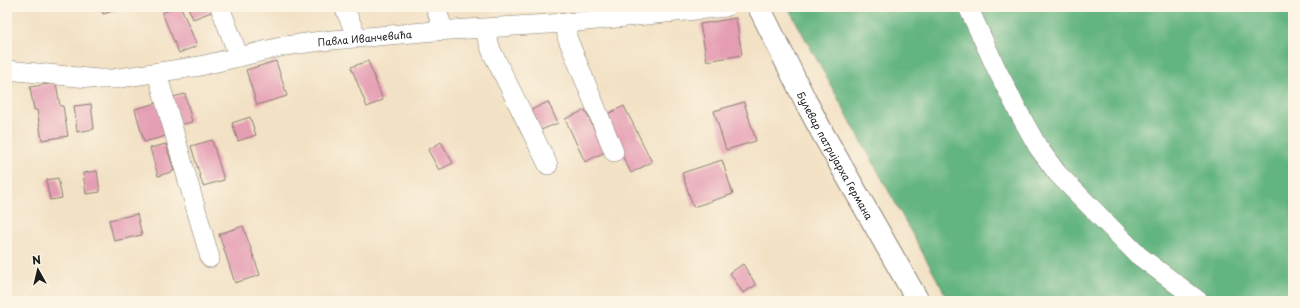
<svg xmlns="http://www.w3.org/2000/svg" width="1300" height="308" font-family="'Playpen Sans',sans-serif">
	<rect width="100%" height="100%" fill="#fcf5e5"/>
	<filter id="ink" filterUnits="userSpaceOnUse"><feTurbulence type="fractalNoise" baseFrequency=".025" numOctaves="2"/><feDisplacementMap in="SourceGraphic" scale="8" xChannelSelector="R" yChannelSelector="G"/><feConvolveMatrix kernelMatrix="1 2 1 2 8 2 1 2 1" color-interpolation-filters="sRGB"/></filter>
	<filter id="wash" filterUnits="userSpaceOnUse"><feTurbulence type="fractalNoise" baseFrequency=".012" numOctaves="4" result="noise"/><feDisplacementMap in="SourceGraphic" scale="16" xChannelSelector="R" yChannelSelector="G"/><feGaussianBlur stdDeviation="0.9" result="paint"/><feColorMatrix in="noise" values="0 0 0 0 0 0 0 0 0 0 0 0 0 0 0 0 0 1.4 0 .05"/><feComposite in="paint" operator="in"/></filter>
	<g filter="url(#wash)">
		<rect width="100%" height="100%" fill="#f2e1c4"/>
		<path fill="#62b480" stroke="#3f684e" d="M788,7H1293V301H949Z"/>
		<g id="blocks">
			<path fill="#e59db3" d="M101,7H128L103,14Z
				M176,7H181L197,46L179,53L162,13Z
				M188,7H215L217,10L193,19Z
				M736,18L742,55L707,61L700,24Z
				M276,61L287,96L257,105L246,70Z
				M368,61L383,100L367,107L351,67Z
				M56,83L60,106H63L68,136L42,140L37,110H34L30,87Z
				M185,94L192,122L180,125L173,97Z
				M548,102L558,123L541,130L531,110Z
				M744,102L756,141L726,150L714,111Z
				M157,103L166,136L144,142L135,109Z
				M91,104L94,129L77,132L74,106Z
				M624,106L652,162L631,173L603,116Z
				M585,110L605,152L585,162L565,119Z
				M250,117L256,135L238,141L232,123Z
				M212,140L224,180L203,186L191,146Z
				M441,142L453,163L439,170L428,150Z
				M166,144L174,171L158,176L150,148Z
				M722,160L733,194L693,207L682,173Z
				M97,171L100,192L86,194L83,173Z
				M58,178L62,198L50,200L46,180Z
				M137,214L142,235L114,241L109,220Z
				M243,226L260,275L235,283L219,234Z
				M743,264L756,285L743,293L730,273Z"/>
		</g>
	</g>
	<g filter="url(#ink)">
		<use href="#blocks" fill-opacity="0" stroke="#877e70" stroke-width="1"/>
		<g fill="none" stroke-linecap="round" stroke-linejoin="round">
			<g stroke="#877e70" stroke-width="20">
				<g id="minor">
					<path d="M220,7L239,57"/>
					<path d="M344,7L357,37"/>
					<path d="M435,7L444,30"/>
					<path d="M968,7L997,70L1018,111L1038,147L1057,173L1138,255L1199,301"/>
					<path d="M566,23L567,37L614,152"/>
					<path d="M484,29L492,52L548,165"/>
					<path id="s1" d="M7,70L98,79H113L200,66L285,46L321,41L435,31L566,23L726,7"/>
					<path d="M157,73L210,258"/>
				</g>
			</g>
			<g stroke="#877e70" stroke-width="24">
				<g id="major">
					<path id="s2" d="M759,7L806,102L823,134L918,301"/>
				</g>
			</g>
			<use href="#minor" stroke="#fff" stroke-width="19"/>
			<use href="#major" stroke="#fff" stroke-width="22"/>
		</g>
	</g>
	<g text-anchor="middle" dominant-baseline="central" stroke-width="3.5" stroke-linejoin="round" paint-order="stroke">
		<g font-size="10" fill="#1c1c1c" stroke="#fcf5e5">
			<text stroke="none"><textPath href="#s1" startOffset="362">Павла Иванчевића</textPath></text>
			<text stroke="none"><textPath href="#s2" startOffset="167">Булевар патријарха Германа</textPath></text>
		</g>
	</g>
	<rect width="1300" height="308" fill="none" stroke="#fcf5e5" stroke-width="24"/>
	<g transform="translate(38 270) rotate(352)" stroke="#fcf5e5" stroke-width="3" paint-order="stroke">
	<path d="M0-3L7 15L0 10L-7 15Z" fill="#1c1c1c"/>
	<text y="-6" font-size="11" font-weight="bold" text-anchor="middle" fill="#1c1c1c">N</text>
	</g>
</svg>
